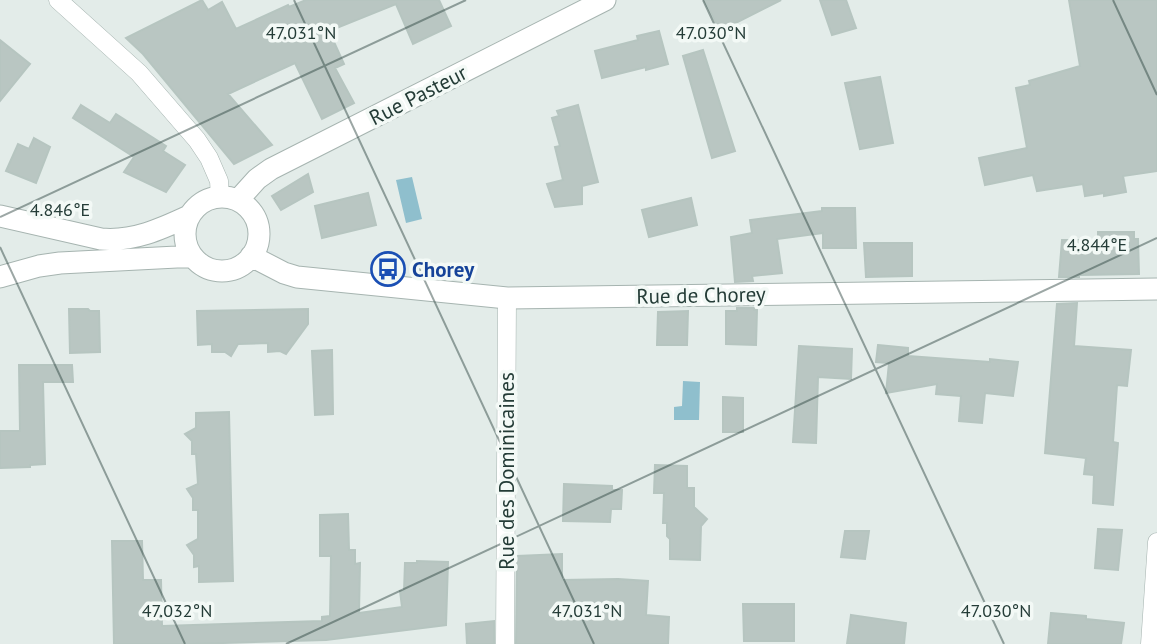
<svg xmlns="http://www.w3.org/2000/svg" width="1157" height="644" font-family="'PT Sans',sans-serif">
	<rect width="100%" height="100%" fill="#e3ece9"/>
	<path fill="#8fbfcd" d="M412,177L422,219L406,223L396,180Z
		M683,381L700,382L699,420H674V407L682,406Z"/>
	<path fill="#b9c6c2" stroke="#b6c5c0" stroke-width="2" d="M202,0L208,10L222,2L236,29L288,5L289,7L306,0H439L451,26L413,44L396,4L329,31L344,64L335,68L354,103L322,119L295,63L228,94L272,145L234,164L143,54L126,38Z
		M704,0H781L720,31Z
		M820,0H846L856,28L832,35Z
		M1069,0H1157V171L1123,176L1126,192L1104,196V193L1085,196L1083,184L1037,191L1033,175L985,185L979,158L1027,148L1016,88L1030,85L1029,81L1080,66Z
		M659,31L668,64L646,70V67L602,78L595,51L638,40L637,36Z
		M0,40L30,64L0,101Z
		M703,50L735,151L712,158L683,56Z
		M880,77L893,143L860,149L845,83Z
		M81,105L110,123L116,114L166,146L163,151L185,165L166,192L124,172L134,157L73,118Z
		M578,105L598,182L582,186V204L555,207L547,184L563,180L555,147L560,146L552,118L559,116L557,111Z
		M34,138L50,147L36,183L6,171L18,144L29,149Z
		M308,174L313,192L281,210L272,196Z
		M368,193L376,225L322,238L315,206Z
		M691,198L697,225L649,237L642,210Z
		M822,208H855L856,248H823V233L777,239L782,273L752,276L753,281L735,282L731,237L752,233L750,220L822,211Z
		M1098,232H1134V239H1138L1139,274L1079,275V277H1059L1062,240H1098Z
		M864,243H912V276L866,277Z
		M1077,303L1074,346L1131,350L1127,386L1117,385L1113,442L1118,443L1113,505L1093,503L1094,475L1084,474L1086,458L1045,453L1057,304Z
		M737,308H754V310H757L756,345L726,344V311H737Z
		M69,309H88L90,311H99L100,352L70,353Z
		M308,309V324L286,354L280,351L268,352V343L238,344L231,356L225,352H212V344L198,345L197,311Z
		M688,311L687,345H657L658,312Z
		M878,345L908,348V356L990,362V359L1018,362L1013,396L985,393L982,423L959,421L961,396L936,394L937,384L886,393L889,363L876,362Z
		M799,346L852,349L851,379L818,377L816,443L793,442Z
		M332,350L333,414L315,415L312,351Z
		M19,365H72L73,382H43L45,464L30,465V467L0,468V431H20Z
		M723,397L743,398V432H723Z
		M229,412L233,581L199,582V566L194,567V555L187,545L198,539V510H193V498L187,489L198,484L196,454H192V441L185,434L196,428V413Z
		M655,465L687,466V488H694V507L707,519L701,526L700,560L670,559V539L667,536V523H663L664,493H654Z
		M564,484L612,486V490H622L621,509H611L610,522L563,521Z
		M348,514L349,550H355V564L360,563L359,613L402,607L400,591H404L405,563H417V561L448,562L446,625L326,640L189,644H114L112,541H142L143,580H161L162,626L322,621V617L330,616L331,556H320V515Z
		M1098,529L1122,530L1118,570L1095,568Z
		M845,531H869L865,559L841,557Z
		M562,554V580L618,579L648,581L646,615L669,617L668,644H516L517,556Z
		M743,604H794V641H744Z
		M1051,613L1086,616V619L1124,623L1121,644H1048Z
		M851,615L906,623L904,644H847Z
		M494,621V644H467L466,624Z"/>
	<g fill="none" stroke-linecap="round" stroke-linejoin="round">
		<g stroke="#a6b4b0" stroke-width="19">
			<path id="minor" d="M58,0L139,73L197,140L209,158L219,181L220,197
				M505,644L507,298
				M1150,644L1157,542"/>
		</g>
		<g stroke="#a6b4b0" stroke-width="23">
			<path id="tertiary" d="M185 234a37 37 0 1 1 74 0a37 37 0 1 1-74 0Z
				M238,200L257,179L271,169L605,0
				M0,216L101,239C133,242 161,229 189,216
				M251,256L284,273L297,277L507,298L1157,289
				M0,277L39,266L60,263L177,257H193"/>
		</g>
		<use href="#minor" stroke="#fff" stroke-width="18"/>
		<use href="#tertiary" stroke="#fff" stroke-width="21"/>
	</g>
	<path fill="none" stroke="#243c37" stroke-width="2" stroke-opacity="0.45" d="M294,0L594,644M703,0L1004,644M1113,0L1157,95M0,217L466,0M0,247L185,644M286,644L1157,238"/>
	<defs>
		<g id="bus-ring" transform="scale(1.75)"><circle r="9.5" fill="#f3f9f6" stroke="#1a4fb4" stroke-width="1.5"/><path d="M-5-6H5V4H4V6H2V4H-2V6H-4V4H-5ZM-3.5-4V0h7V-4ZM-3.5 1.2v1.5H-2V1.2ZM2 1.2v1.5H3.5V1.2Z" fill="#1a4fb4"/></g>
	</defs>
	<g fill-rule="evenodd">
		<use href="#bus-ring" x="388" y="269"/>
	</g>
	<g text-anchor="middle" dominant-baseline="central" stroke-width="7" stroke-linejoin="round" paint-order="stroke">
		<g font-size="21" fill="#243c37" stroke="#f3f9f6">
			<text transform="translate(418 95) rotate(-27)">Rue Pasteur</text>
			<text transform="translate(701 295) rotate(-1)">Rue de Chorey</text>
			<text transform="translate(506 471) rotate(-90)">Rue des Dominicaines</text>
		</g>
		<g font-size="21" font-weight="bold" fill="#164399" stroke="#f3f9f6" text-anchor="start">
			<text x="412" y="269">Chorey</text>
		</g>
	</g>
	<g font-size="18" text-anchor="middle" fill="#243c37" stroke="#f3f9f6" stroke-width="7" stroke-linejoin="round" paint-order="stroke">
		<text x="711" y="39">47.030°N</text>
		<text x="301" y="39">47.031°N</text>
		<text x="60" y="216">4.846°E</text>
		<text x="1097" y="251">4.844°E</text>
		<text x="177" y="617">47.032°N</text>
		<text x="587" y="617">47.031°N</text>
		<text x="996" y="617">47.030°N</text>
	</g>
</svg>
